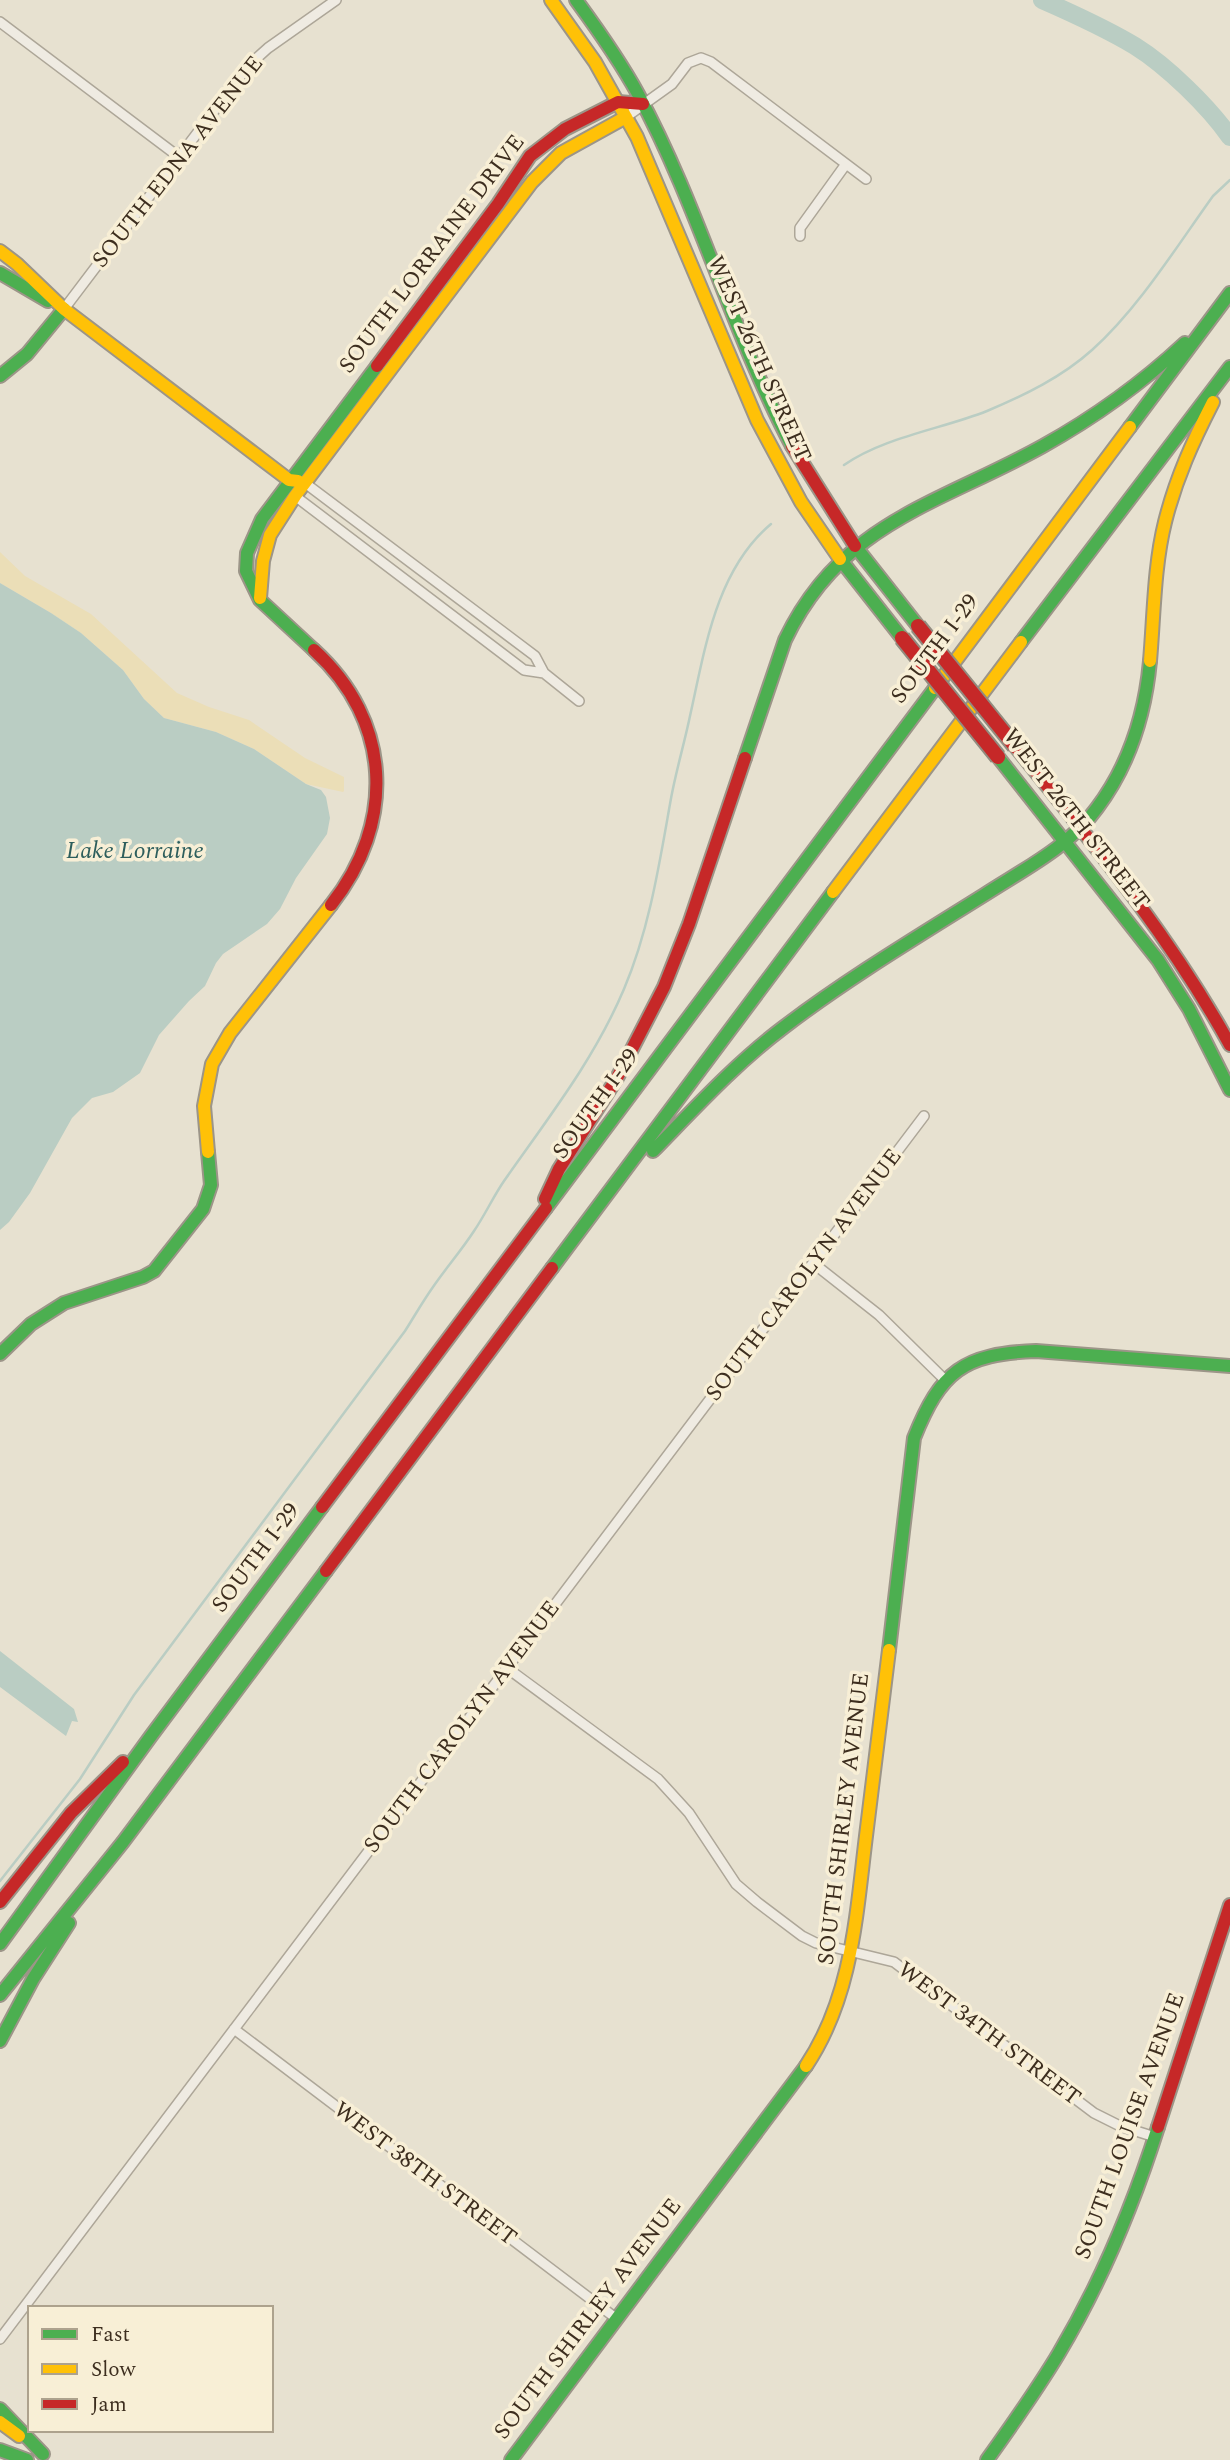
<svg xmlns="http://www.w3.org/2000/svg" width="1230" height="2460" font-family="Spectral,serif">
	<rect width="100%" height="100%" fill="#e7e1d0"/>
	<path fill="#ebdeb7" d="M0,552L25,576L91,614L177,693L209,707L249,720L305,758L344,777V791L343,792L306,784L254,749L216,732L164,718L144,699L123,670L81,633L51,613L0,583Z"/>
	<path fill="#bacdc3" d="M0,583L51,613L81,633L123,670L144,699L164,718L216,732L254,749L306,784L321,790L326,797L330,818L327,834L296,878L280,909L267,924L223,954L216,963L205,986L189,1001L159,1035L140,1073L113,1092L92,1098L72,1118L30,1193L9,1222L0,1230Z
		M0,1651L74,1709L78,1722L72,1721L66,1736L0,1687Z"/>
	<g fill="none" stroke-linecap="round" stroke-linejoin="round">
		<path stroke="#bacdc3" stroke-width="2.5" d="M844,465C884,437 942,429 987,411C1025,395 1062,377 1092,350C1138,309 1177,246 1213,196L1230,180
			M0,1881L80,1779L134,1695L405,1331C414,1317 423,1301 433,1287C446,1268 461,1251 474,1231C485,1215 493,1197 504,1181C548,1118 594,1060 624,989C649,930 659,866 670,804C675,774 684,745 690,716C705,649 716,570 771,524"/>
		<path stroke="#bacdc3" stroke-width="18" d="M1042,0C1074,14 1105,28 1135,46C1167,66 1208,106 1230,137"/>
		<g stroke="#ada698" stroke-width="12">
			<path id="street" d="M0,22L179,157
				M626,117L672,84L688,63L701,58L711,62L866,179
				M800,236V228L846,164
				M64,309L248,66L268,48L336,0
				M305,483L535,656L544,673L579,701
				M295,496L524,670L544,673
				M813,1263L879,1315L945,1380
				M507,1668L658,1779L689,1813L736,1884L757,1902L802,1936L816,1943L894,1962L1094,2113L1120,2126L1155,2137
				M234,2029L617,2319
				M0,2339L924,1116"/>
		</g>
		<g stroke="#9c9588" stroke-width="16">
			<path id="fast" d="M576,0C598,30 620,61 638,94C699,207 732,333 792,446
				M0,273L48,301
				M0,376L27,354L64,309
				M1130,427L1230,293
				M855,546L918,626
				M840,559L902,638
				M1021,642L1230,367
				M314,650L260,600L246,571L247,553L262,519L377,366
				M998,757L1158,960L1189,1009L1230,1090
				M745,758L785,640C841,522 939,504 1043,446C1095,417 1141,384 1185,343
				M653,1151C695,1108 736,1063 784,1027C847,979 917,937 984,895C1024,869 1069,847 1097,808C1130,764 1145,715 1150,661
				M546,1208L935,688
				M552,1268L833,892
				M0,1354L31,1324L64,1303L143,1277L154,1271L203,1209L211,1185L208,1152
				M889,1650L914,1438C941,1371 963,1354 1036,1351L1230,1366
				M0,1944L151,1736L322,1507
				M0,1995L123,1842L326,1571
				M0,2041L33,1979L69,1923
				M0,2409L43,2454
				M0,2450L27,2460
				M511,2460L806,2066
				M987,2460C1012,2425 1037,2390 1059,2353C1100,2284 1134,2203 1158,2127"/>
		</g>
		<g stroke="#9c9588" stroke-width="16">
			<path id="slow" d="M551,0L595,62L637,137L757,420L801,502L840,559
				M0,251L17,264L64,309L289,480L298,481
				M260,598L263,561L270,535L295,496L532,182L561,153L626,117
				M1150,661C1154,615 1154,566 1165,522C1176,478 1193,441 1213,402
				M935,688L1130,427
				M833,892L1021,642
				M208,1152L204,1106L212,1064L230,1033L331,905
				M806,2066C852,1997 856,1917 866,1836C874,1774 881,1712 889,1650
				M0,2422L19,2436"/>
		</g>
		<g stroke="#9c9588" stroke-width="16">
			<path id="jam" d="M377,366L498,204L530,156L565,129L618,102L643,104
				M792,446L855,546
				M314,650C392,721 396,823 331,905
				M1015,746C1092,842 1170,936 1230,1045
				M545,1199L559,1169L617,1078L664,987L689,924L745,758
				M322,1507L546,1208
				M326,1571L552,1268
				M0,1902L71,1813L123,1762
				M1158,2127L1230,1905"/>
		</g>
		<use href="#street" stroke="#efebe2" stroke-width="9"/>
		<use href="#fast" stroke="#4caf50" stroke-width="12"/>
		<use href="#slow" stroke="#ffc107" stroke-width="12"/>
		<use href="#jam" stroke="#c62828" stroke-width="12"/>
		<g stroke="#928b7f" stroke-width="18" stroke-linecap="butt">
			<path id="jam-bridge" d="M918,626L1015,746
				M902,638L998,757"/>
		</g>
		<use href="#jam-bridge" stroke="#c62828" stroke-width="14"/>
	</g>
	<g text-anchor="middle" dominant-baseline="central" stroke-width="7" stroke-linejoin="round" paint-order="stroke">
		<g font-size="23" fill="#3d2e1f" stroke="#f8efd6">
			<text transform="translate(178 162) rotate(-52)">SOUTH EDNA AVENUE</text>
			<text transform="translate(432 254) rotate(-53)">SOUTH LORRAINE DRIVE</text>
			<text transform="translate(759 359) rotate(66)">WEST 26TH STREET</text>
			<text transform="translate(935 649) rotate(-53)">SOUTH I-29</text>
			<text transform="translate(1076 819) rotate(52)">WEST 26TH STREET</text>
			<text transform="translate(596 1104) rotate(-54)">SOUTH I-29</text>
			<text transform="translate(804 1275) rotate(-53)">SOUTH CAROLYN AVENUE</text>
			<text transform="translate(256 1558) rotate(-53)">SOUTH I-29</text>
			<text transform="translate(462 1727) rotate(-53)">SOUTH CAROLYN AVENUE</text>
			<text transform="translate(844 1819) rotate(-83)">SOUTH SHIRLEY AVENUE</text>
			<text transform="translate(989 2034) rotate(37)">WEST 34TH STREET</text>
			<text transform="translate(1130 2126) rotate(-70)">SOUTH LOUISE AVENUE</text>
			<text transform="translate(425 2174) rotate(37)">WEST 38TH STREET</text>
			<text transform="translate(588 2319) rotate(-53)">SOUTH SHIRLEY AVENUE</text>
		</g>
		<g font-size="24" font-style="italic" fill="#2d5e5c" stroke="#f8efd6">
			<text x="135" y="851">Lake Lorraine</text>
		</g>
	</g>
	<rect x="28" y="2306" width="245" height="126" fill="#f8efd6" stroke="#ada28d" stroke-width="2"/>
	<rect x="42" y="2329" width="35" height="10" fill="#4caf50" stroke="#ada28d" stroke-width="2"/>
	<text x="91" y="2341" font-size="21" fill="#3d2e1f">Fast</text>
	<rect x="42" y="2364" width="35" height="10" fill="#ffc107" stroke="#ada28d" stroke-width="2"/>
	<text x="91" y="2376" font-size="21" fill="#3d2e1f">Slow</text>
	<rect x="42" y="2399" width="35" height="10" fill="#c62828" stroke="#ada28d" stroke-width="2"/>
	<text x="91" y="2411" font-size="21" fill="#3d2e1f">Jam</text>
</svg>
